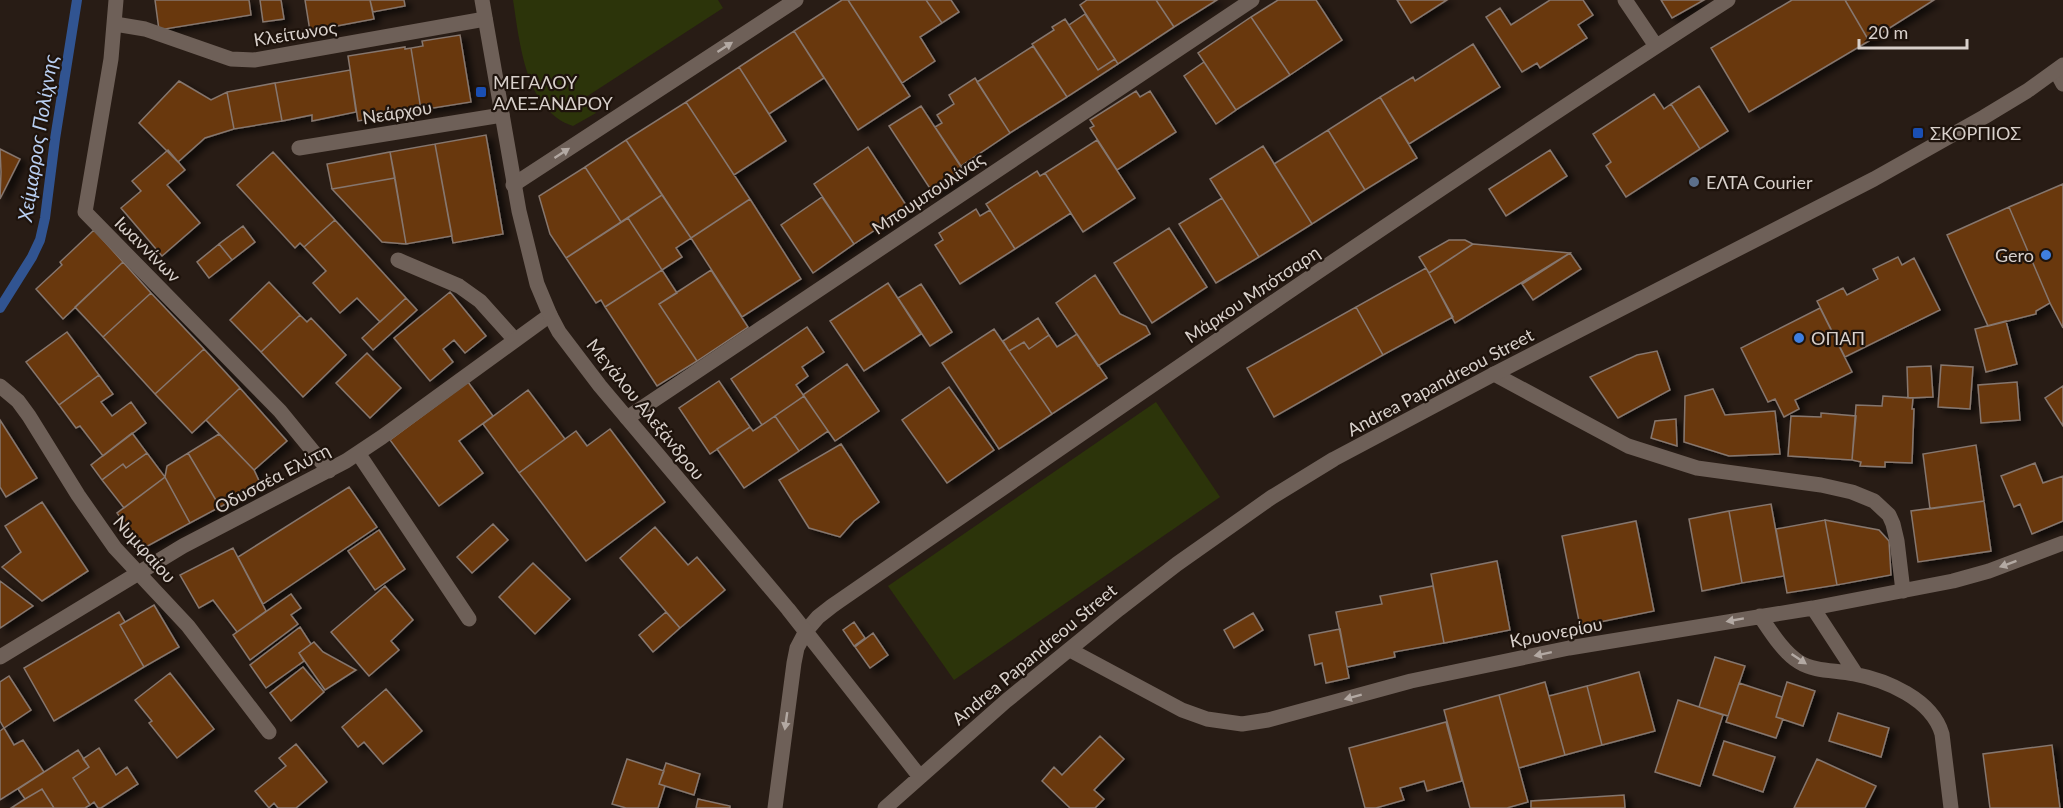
<svg xmlns="http://www.w3.org/2000/svg" width="2063" height="808" font-family="Lato,sans-serif">
	<defs>
		<filter id="shadow"><feDropShadow dx="6" dy="4" stdDeviation="3" flood-color="#0009"/></filter>
	</defs>
	<rect width="100%" height="100%" fill="#281c15"/>
	<path fill="#2c340a" d="M513,0H718L723,8L586,97L596,113L573,126C525,110 520,43 513,0Z
		M1156,402L1220,497L954,680L888,586Z"/>
	<g fill="none" stroke-linecap="round" stroke-linejoin="round">
		<path stroke="#315491" stroke-width="10" d="M0,308L32,257L40,240L45,218L55,139L77,0"/>
	</g>
	<path fill="#69370f" stroke="#86776e" stroke-width="1.5" filter="url(#shadow)" d="M155,0H249L251,15L159,30Z
		M260,0H281L284,19L263,22Z
		M305,0H370L374,19L310,31Z
		M370,0H404L405,6L373,12Z
		M842,0H848L910,96L858,130L794,31Z
		M848,0H926L942,23L920,37L935,61L902,83Z
		M926,0H951L959,12L942,23Z
		M1087,0H1156L1174,27L1118,64L1080,5Z
		M1156,0H1217L1174,27Z
		M1278,0H1316L1342,40L1290,75L1251,17Z
		M1397,0H1447L1411,23Z
		M1550,0H1583L1593,15L1578,25L1587,38L1540,68L1537,63L1522,72L1486,17L1500,8L1511,25Z
		M1661,0H1704L1672,18Z
		M1792,0H1845L1869,41L1749,112L1711,48Z
		M1845,0H1934L1869,41Z
		M1085,14L1115,59L1098,70L1069,25Z
		M1251,17L1290,75L1236,110L1198,53Z
		M1065,19L1098,70L1115,59L1118,64L1067,97L1032,44L1054,30L1052,27Z
		M794,31L824,78L769,114L739,67Z
		M460,35L471,102L421,110L411,48L423,46L422,41Z
		M1473,44L1500,87L1409,144L1380,97L1413,77L1415,81Z
		M1033,46L1067,97L1010,133L977,82Z
		M405,47V49L411,48L421,110L358,121L348,56Z
		M1204,62L1236,110L1216,124L1184,76Z
		M739,67L786,141L734,175L686,102Z
		M350,70L356,112L312,121V115L282,121L275,83Z
		M975,78L1010,133L961,166L935,127L942,123L937,115L954,104L949,95Z
		M179,81L211,100L227,92L234,129L205,138L178,162L139,123Z
		M275,83L282,121L234,129L227,92Z
		M1699,86L1728,131L1700,149L1671,104Z
		M1136,91L1140,97L1150,91L1176,132L1117,170L1090,128L1094,126L1090,120Z
		M1654,94L1664,109L1671,104L1700,149L1626,197L1606,166L1611,162L1593,134Z
		M1380,97L1417,158L1365,190L1328,130Z
		M686,102L750,199L691,238L626,140Z
		M921,106L965,173L933,193L889,126Z
		M1328,130L1365,190L1312,224L1274,164Z
		M486,135L503,234L453,243L435,144Z
		M626,140L662,195L621,222L585,167Z
		M1097,140L1135,198L1083,232L1045,173Z
		M435,144L452,236L406,244L390,152Z
		M1263,146L1312,224L1259,257L1210,179Z
		M868,147L908,208L854,244L814,184Z
		M0,149L20,159L0,199L1,172Z
		M168,150L185,170L167,185L200,223L162,256L121,208L141,191L132,181Z
		M1550,150L1567,176L1506,216L1489,189Z
		M273,152L335,220L304,247L300,243L295,248L237,185Z
		M390,152L395,178L332,189L327,164Z
		M585,167L621,222L566,258L550,234L539,196Z
		M1037,171L1040,176L1045,173L1071,213L1015,249L986,204Z
		M395,178L406,244L382,242L332,189Z
		M2063,184V328L2050,303L2009,207Z
		M662,195L691,238L676,248L682,257L662,270L628,218Z
		M822,197L854,244L813,273L781,225Z
		M1222,198L1259,257L1216,283L1179,224Z
		M750,199L801,279L742,317L691,238Z
		M2009,207L2050,303L2036,311V314L1988,326L1947,235Z
		M976,209L980,216L990,210L1015,249L960,284L935,245L943,240L939,233Z
		M628,218L662,270L605,307L601,300L596,303L566,258Z
		M335,220L406,298L380,322L357,298L340,313L313,283L326,271L304,247Z
		M243,226L255,242L232,260L219,244Z
		M1169,228L1207,287L1152,323L1114,263Z
		M94,230L123,262L63,319L36,289L62,265L60,262Z
		M1449,240H1465L1473,244L1429,273L1419,257Z
		M219,244L232,260L209,278L197,262Z
		M1473,244L1570,253L1455,323L1429,273Z
		M1570,253L1581,269L1533,300L1522,284Z
		M1898,257L1902,265L1914,258L1940,310L1845,357L1817,301L1843,288L1847,295L1878,279L1873,269Z
		M123,262L151,293L103,337L75,307Z
		M1426,268L1453,317L1383,355L1356,307Z
		M662,270L677,293L659,304L697,361L657,386L605,307Z
		M711,270L748,327L697,361L659,304Z
		M1095,275L1120,314L1146,326L1150,334L1098,366L1056,303Z
		M269,282L300,315L261,352L230,320Z
		M888,283L921,334L864,371L830,321Z
		M921,284L952,332L930,346L898,298Z
		M450,292L486,336L465,353L454,340L443,349L453,362L430,381L394,338Z
		M151,293L204,349L155,394L103,337Z
		M406,298L417,310L373,350L362,338Z
		M1356,307L1383,355L1274,417L1247,368Z
		M1820,308L1852,372L1795,400L1799,409L1784,417L1775,399L1768,402L1741,348Z
		M300,315L307,322L311,318L346,355L303,397L261,352Z
		M1038,318L1049,335L1029,349L1024,342L1009,351L1003,341Z
		M2006,321L2017,364L1986,372L1975,329Z
		M807,327L824,352L802,367L808,376L796,385L804,396L762,425L731,379Z
		M994,329L1052,414L999,449L942,363Z
		M67,332L99,375L59,405L26,362Z
		M1077,334L1107,378L1052,414L1009,351L1024,342L1029,349L1049,335L1057,347Z
		M204,349L240,388L192,433L155,394Z
		M1657,351L1670,390L1618,418L1590,377L1637,355Z
		M367,353L401,388L370,418L336,383Z
		M847,364L879,411L835,441L803,395Z
		M1941,365L1973,367L1970,409L1938,407Z
		M1931,366L1933,397L1908,398L1907,367Z
		M99,375L113,394L101,402L112,416L131,402L146,423L103,456L80,426L76,428L59,405Z
		M719,381L750,427L710,454L679,408Z
		M468,382L493,416L459,441L483,473L439,506L390,440Z
		M2017,382L2020,420L1981,423L1978,385Z
		M2063,386V426L2045,398Z
		M949,387L994,450L947,483L902,420Z
		M240,388L287,441L254,470L206,420Z
		M1713,389L1725,415L1775,411L1780,454L1729,456L1684,442L1685,396Z
		M528,390L565,439L519,473L483,424Z
		M804,396L828,431L799,451L775,416Z
		M1883,396L1913,398L1912,409H1914L1912,463L1885,462V467L1860,466L1861,462L1852,460L1856,405L1882,406Z
		M1821,413L1856,416L1852,460L1788,456L1791,416L1821,417Z
		M775,416L799,451L744,488L717,449L750,427L753,431Z
		M1676,419L1677,446L1651,438L1655,421Z
		M0,420L37,478L6,497L0,487Z
		M610,429L665,502L586,561L519,473L576,431L587,446Z
		M132,433L147,453L126,468L123,464L102,480L91,465Z
		M219,434L254,470L261,485L220,507L188,453Z
		M841,444L879,502L854,521L840,537L809,528L779,480Z
		M1976,445L1984,501L1930,509L1923,454Z
		M147,453L165,477L124,508L102,480L123,464L126,468Z
		M188,453L220,507L190,523L165,477L167,466Z
		M2035,463L2043,483L2063,476V521L2032,534L2020,504L2014,507L2001,476Z
		M165,477L190,523L142,549L117,513Z
		M349,487L377,527L263,604L238,557Z
		M1984,501L1991,551L1918,562L1911,511Z
		M42,502L88,571L42,601L2,567L21,552L5,526Z
		M1771,504L1784,576L1742,583L1729,511Z
		M1729,511L1742,583L1702,591L1689,519Z
		M1825,520L1837,585L1787,593L1776,529Z
		M1825,520L1879,530L1889,541L1891,575L1837,585Z
		M1636,521L1654,611L1580,626L1562,536Z
		M493,524L508,540L472,573L457,557Z
		M655,527L688,565L697,557L725,590L680,628L620,558Z
		M379,530L405,569L375,590L348,551Z
		M233,548L266,611L237,632L213,600L199,608L180,575Z
		M1497,561L1510,630L1444,643L1431,574Z
		M533,563L570,599L535,634L499,597Z
		M0,581L33,606L0,628Z
		M385,586L413,620L391,641L399,650L369,676L331,632Z
		M1433,586L1444,643L1394,652L1395,657L1347,667L1336,612L1382,604L1380,596Z
		M291,594L301,608L291,615L298,624L250,660L233,635Z
		M154,605L179,647L144,667L120,625Z
		M119,612L125,622L120,625L144,667L54,721L24,668Z
		M666,612L680,628L653,652L639,635Z
		M1253,613L1263,630L1234,648L1224,630Z
		M854,622L865,638L854,646L843,630Z
		M300,627L311,644L299,653L304,661L266,688L250,665Z
		M1340,629L1349,678L1326,683L1322,663L1315,665L1309,635Z
		M873,633L888,655L870,668L855,647Z
		M314,642L323,652L356,670L325,690L299,653Z
		M1715,657L1745,666L1728,716L1699,707Z
		M303,667L324,692L291,721L270,693Z
		M1639,672L1655,731L1602,745L1587,686Z
		M170,673L214,729L177,758L149,723L152,721L135,700Z
		M9,676L31,710L4,728L0,721V682Z
		M1545,682L1565,755L1519,768L1499,695Z
		M1787,682L1815,691L1803,726L1776,717Z
		M1739,683L1782,697L1776,717L1783,719L1776,738L1726,722Z
		M1587,686L1602,745L1565,755L1549,696Z
		M386,689L422,731L383,764L364,742L358,747L342,727Z
		M1499,695L1528,802L1507,808H1470L1444,710Z
		M1678,700L1723,715L1700,786L1655,772Z
		M1838,713L1889,728L1881,757L1829,741Z
		M1446,722L1462,781L1427,791L1424,781L1400,788L1404,800L1376,808H1365L1349,748Z
		M4,728L14,745L23,740L44,772L0,800V731Z
		M1100,736L1124,759L1094,790L1104,799L1095,808H1070L1042,781L1054,767L1062,775Z
		M1724,741L1775,757L1763,792L1713,775Z
		M296,744L327,782L296,808H278L274,803L269,808L255,791L286,766L279,758Z
		M2052,745L2060,808H1990L1983,754Z
		M99,748L116,775L127,767L138,784L101,808H98L94,802L90,805L73,778L89,767L83,759Z
		M78,750L89,767L73,778L90,805L85,808H54L42,789L25,799L18,789Z
		M627,759L664,771L659,784L665,786L658,808H626L612,804Z
		M1817,759L1876,786L1865,808H1794Z
		M666,763L700,774L694,795L659,784Z
		M42,789L54,808H11L25,799Z
		M1624,795L1625,808H1531V801Z
		M698,799L730,806V808H696Z"/>
	<g fill="none" stroke-linecap="round" stroke-linejoin="round">
		<path stroke="#6e6058" stroke-width="15" d="M398,260L459,286L480,301L515,340"/>
		<path stroke="#6e6058" stroke-width="15" d="M116,0L111,59L85,212L280,411L329,471
			M1625,0L1656,46
			M115,24L145,29L231,59L254,60L485,19
			M2056,71L2063,84
			M299,148L502,115
			M513,185L796,0
			M1494,374L1628,446L1697,468L1821,485L1852,492L1874,501L1889,515L1893,524L1897,541L1903,591
			M0,386L18,401L29,416L78,495L115,548L188,626L269,732
			M627,418L1252,0
			M358,453L469,619
			M1813,608L1856,674
			M1760,616C1771,632 1783,652 1799,662C1815,672 1836,670 1854,674C1886,680 1932,699 1942,734L1951,808
			M806,631L818,617L832,606C1129,401 1425,195 1728,0
			M1070,650L1182,710L1207,719L1242,724L1268,720L1411,681L1569,648L1813,608L1953,581L1989,571L2063,543
			M0,657L183,546L346,461L382,437L550,315"/>
		<path stroke="#6e6058" stroke-width="15" d="M482,0L519,211L537,284L550,315L559,332L600,386L788,609L920,777
			M775,808L794,663L797,648L806,631
			M885,808L1006,701L1119,609L1177,564L1272,497L1334,459L1494,374L1874,179L1984,117L2027,91L2063,65"/>
	</g>
	<defs><path id="oneway-solid" d="M-6-.8H1V-3.2L6.5 0L1 3.2V.8H-6Z" transform="scale(1.5)"/></defs>
	<g fill="#b3a9a3">
		<use href="#oneway-solid" transform="translate(725 47) rotate(-33)"/>
		<use href="#oneway-solid" transform="translate(562 153) rotate(-33)"/>
		<use href="#oneway-solid" transform="translate(2008 564) rotate(160)"/>
		<use href="#oneway-solid" transform="translate(1735 620) rotate(170)"/>
		<use href="#oneway-solid" transform="translate(1543 654) rotate(168)"/>
		<use href="#oneway-solid" transform="translate(1799 659) rotate(34)"/>
		<use href="#oneway-solid" transform="translate(1353 697) rotate(165)"/>
		<use href="#oneway-solid" transform="translate(786 721) rotate(98)"/>
	</g>
	<g fill="#1a4fb4" stroke="#1e130c" stroke-width="2">
		<rect x="475" y="86" width="12" height="12" rx="3"/>
		<rect x="1912" y="127" width="12" height="12" rx="3"/>
	</g>
	<circle fill="#5c6f8a" stroke="#1e130c" stroke-width="2" cx="1694" cy="182" r="6"/>
	<g fill="#3f7fe0" stroke="#1e130c" stroke-width="2">
		<circle cx="2046" cy="255" r="6"/>
		<circle cx="1799" cy="338" r="6"/>
	</g>
	<g text-anchor="middle" dominant-baseline="central" stroke-width="4.5" stroke-linejoin="round" paint-order="stroke">
		<g font-size="18" fill="#d8d0cb" stroke="#1e130c">
			<text transform="translate(295 33) rotate(-9)">Κλείτωνος</text>
			<text transform="translate(397 112) rotate(-9)">Νεάρχου</text>
			<text transform="translate(928 193) rotate(-34)">Μπουμπουλίνας</text>
			<text transform="translate(148 249) rotate(45)">Ιωαννίνων</text>
			<text transform="translate(1252 294) rotate(-34)">Μάρκου Μπότσαρη</text>
			<text transform="translate(1440 382) rotate(-28)">Andrea Papandreou Street</text>
			<text transform="translate(646 409) rotate(51)">Μεγάλου Αλεξάνδρου</text>
			<text transform="translate(272 478) rotate(-28)">Οδυσσέα Ελύτη</text>
			<text transform="translate(145 549) rotate(48)">Νυμφαίου</text>
			<text transform="translate(1556 632) rotate(-11)">Κρυονερίου</text>
			<text transform="translate(1034 654) rotate(-40)">Andrea Papandreou Street</text>
		</g>
		<g font-size="18" fill="#d8d0cb" stroke="#1e130c" text-anchor="start">
			<text x="493" y="82">ΜΕΓΑΛΟΥ<tspan x="493" dy="21">ΑΛΕΞΑΝΔΡΟΥ</tspan></text>
			<text x="1930" y="133">ΣΚΟΡΠΙΟΣ</text>
			<text x="1706" y="182">ΕΛΤΑ Courier</text>
			<text x="2034" y="255" text-anchor="end">Gero</text>
			<text x="1811" y="338">ΟΠΑΠ</text>
		</g>
		<g font-size="20" font-style="italic" fill="#b8cef1" stroke="#1e130c">
			<text transform="translate(37 138) rotate(-81)">Χείμαρρος Πολίχνης</text>
		</g>
	</g>
	<path d="M1859 39v9h108v-9" fill="none" stroke="#d8d0cb" stroke-width="3"/>
	<text x="1868" y="39" font-size="18" fill="#d8d0cb" stroke="#1e130c" stroke-width="4.5" paint-order="stroke">20 m</text>
</svg>
